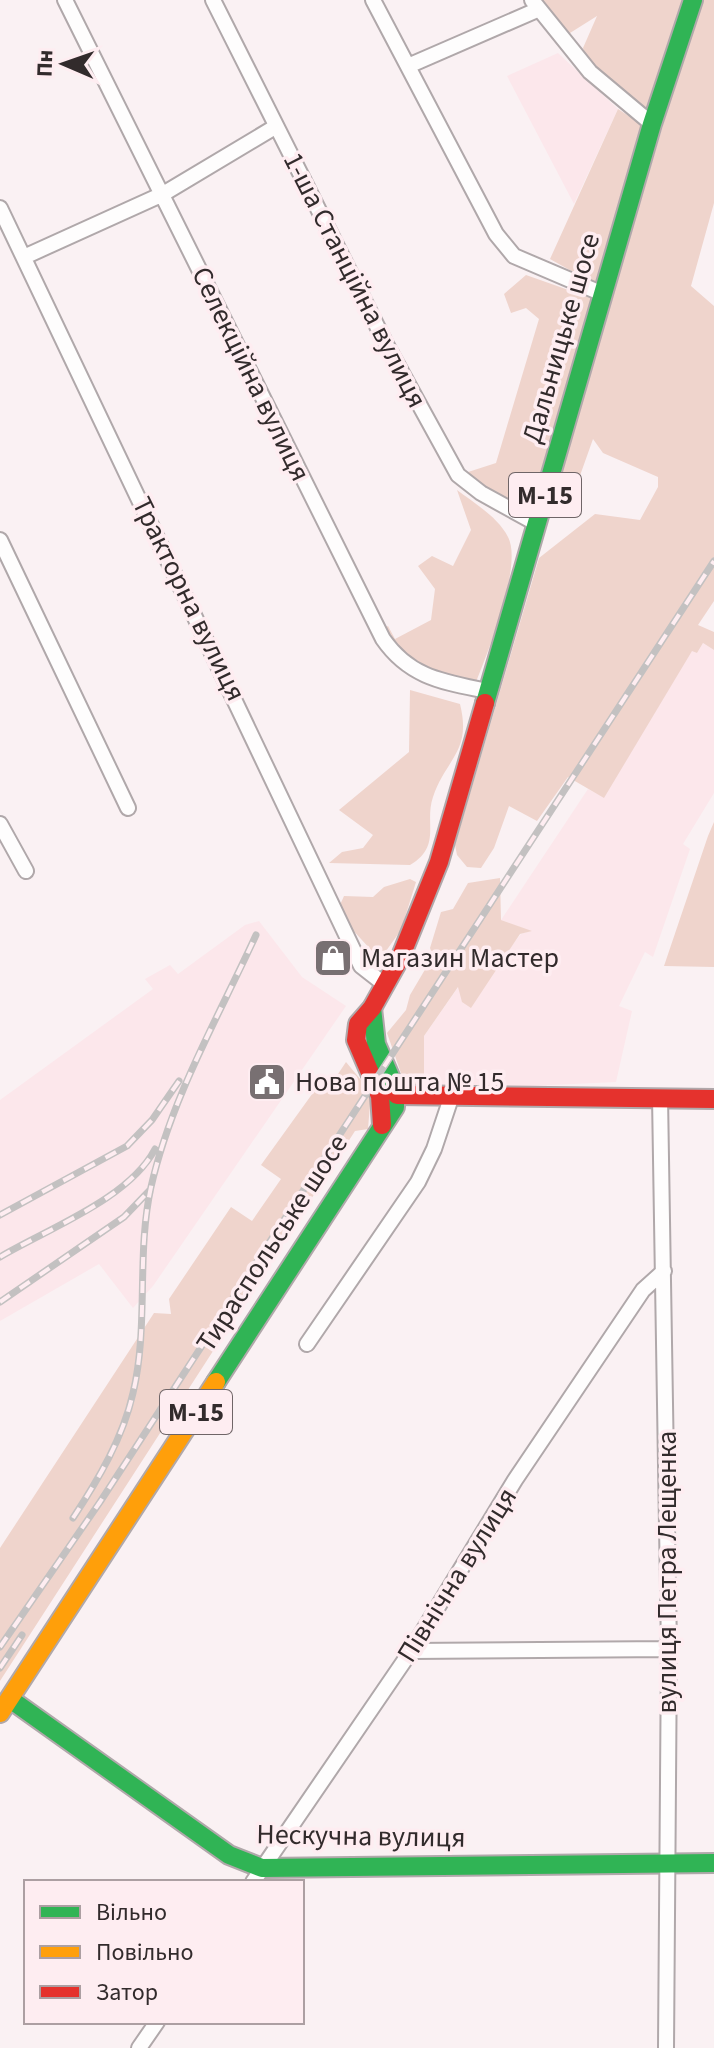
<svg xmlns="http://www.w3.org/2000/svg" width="714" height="2048" font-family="'Source Sans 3',sans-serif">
	<rect width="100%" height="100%" fill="#faf1f3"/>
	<path fill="#fce7eb" d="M558,53L618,109L574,204L507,76Z
		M703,643L714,650V793L683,844L690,849L653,957L645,952L619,1006L632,1011L616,1082L424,1091V1036L459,986L497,964L521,934L530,931L501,920L588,789L604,797L692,650L697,653Z
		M259,921L302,977L346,1006L153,1286L133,1308L99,1264L0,1321V1100L153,989L145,979L170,965L178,974L245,925Z"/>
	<path fill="#efd4cc" d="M536,0H684L649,113L586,57L583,48L597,16L570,33L553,36Z
		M700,0H714V203L691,286L714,306V601L698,625L714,632V650L703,643L697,653L692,651L604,798L568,777L537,821L509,806L494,848L481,868L467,867L457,855L455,845L539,558L595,514L640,520L658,487V477L603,453L593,439L566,515L554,518L548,514Z
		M618,109L644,126L600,287L550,259Z
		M526,275L594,299L534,514L481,490L465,473L496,463L539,319L526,308L511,313L504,294Z
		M457,490C474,503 498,517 508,537C523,565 488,652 476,682L420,673L382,629L388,626L395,639L431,620L435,589L418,566L432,556L453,566L471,530Z
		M410,690L460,704C472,752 446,758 433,797C424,823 442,846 410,865L329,863L342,852L363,848L373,835L339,810L409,752Z
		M714,822V967L664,966L708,836Z
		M500,878L501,920L532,931L520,934L471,1008L462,1002L458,987L424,1036V1091L402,1076L387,1033L406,1010L410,995L433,956L430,948L441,912L453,909L468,883Z
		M410,879L416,882L401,930L386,951H372L350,927L340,905L344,896L373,897L384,887Z
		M346,1062L371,1092L368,1129L355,1131L0,1681V1548L154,1313L171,1314L169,1299L231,1207L252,1221L281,1179L261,1165L315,1090L330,1086Z"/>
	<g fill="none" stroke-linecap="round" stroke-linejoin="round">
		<g stroke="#b0a8aa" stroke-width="18">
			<path id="street" d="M65,0L383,639C410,678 444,682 487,691
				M213,0L386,344L458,475L481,493L537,524
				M373,0L496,234L514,256L603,294
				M532,0L590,72L652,124
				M408,66L537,10
				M0,208L361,966L384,984
				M24,257L163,194L275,127
				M0,540L128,808
				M0,824L26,871
				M660,1097L669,1649L666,2048
				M307,1344L418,1182L434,1149L452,1095
				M411,1651L669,1649
				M253,1882L411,1651L515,1480L643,1290L664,1271
				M139,2048L157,2022"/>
		</g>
		<g stroke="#b0a8aa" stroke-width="22">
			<path id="fast" d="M485,703L652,124L693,0
				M216,1382L395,1107V1088L376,1044L372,1008
				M10,1699L229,1855L262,1868L714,1863"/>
		</g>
		<g stroke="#b0a8aa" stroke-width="22">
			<path id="slow" d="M0,1713L216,1382"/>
		</g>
		<g stroke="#b0a8aa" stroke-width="22">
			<path id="jam" d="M397,1095L714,1099
				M382,1125L380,1096L356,1040L358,1024L372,1008L401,956L439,862L485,703"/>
		</g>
		<use href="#street" stroke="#fefdfd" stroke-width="14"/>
		<use href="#fast" stroke="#30b455" stroke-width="18"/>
		<use href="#slow" stroke="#ff9f0a" stroke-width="18"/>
		<use href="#jam" stroke="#e5322d" stroke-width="18"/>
		<g stroke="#c3c1c1" stroke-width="7">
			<path id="rail" d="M0,1215L127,1146L152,1120L179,1081
				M0,1257C47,1229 129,1199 155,1149
				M0,1302L124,1217L150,1190
				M73,1518C98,1480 123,1438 133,1393C149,1326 136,1255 151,1187C171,1098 218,1018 256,935
				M0,1647L100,1502L714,561
				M0,1668L22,1635"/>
		</g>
		<use href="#rail" stroke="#feedf1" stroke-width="4" stroke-dasharray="12" stroke-linecap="butt"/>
	</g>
	<defs>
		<g id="shop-square" transform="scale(2)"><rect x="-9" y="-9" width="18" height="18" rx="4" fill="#787072" stroke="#feedf1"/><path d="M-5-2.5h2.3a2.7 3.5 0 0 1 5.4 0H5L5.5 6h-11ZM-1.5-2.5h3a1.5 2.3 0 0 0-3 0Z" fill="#fff"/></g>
		<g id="civic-square" transform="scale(2)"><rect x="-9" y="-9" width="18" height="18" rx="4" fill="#787072" stroke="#feedf1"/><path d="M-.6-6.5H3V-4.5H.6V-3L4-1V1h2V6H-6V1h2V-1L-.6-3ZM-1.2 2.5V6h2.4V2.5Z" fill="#fff"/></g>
	</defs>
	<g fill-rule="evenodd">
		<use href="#shop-square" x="333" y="958"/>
		<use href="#civic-square" x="267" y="1082"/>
	</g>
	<g text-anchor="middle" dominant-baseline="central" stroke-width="7" stroke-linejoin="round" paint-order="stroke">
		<g fill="#feedf1" stroke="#6f6567" stroke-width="2">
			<rect x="509" y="473" width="72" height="44" rx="6"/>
			<rect x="160" y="1390" width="72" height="44" rx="6"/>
		</g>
		<g font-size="26" font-weight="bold" fill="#322b2c">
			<text x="545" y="495">М-15</text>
			<text x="196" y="1412">М-15</text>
		</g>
		<g font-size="28" fill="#322b2c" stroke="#feedf1">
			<text transform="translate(355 280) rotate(63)">1-ша Станційна вулиця</text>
			<text transform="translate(561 338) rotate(-74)">Дальницьке шосе</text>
			<text transform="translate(251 374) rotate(64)">Селекційна вулиця</text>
			<text transform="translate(189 599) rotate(64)">Тракторна вулиця</text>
			<text transform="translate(272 1243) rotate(-57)">Тираспольське шосе</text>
			<text transform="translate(667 1572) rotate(-90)">вулиця Петра Лещенка</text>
			<text transform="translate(457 1575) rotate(-58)">Північна вулиця</text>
			<text transform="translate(361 1836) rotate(1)">Нескучна вулиця</text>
		</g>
		<g font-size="28" fill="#322b2c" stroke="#feedf1" text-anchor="start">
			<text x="361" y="958">Магазин Мастер</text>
			<text x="295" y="1082">Нова пошта № 15</text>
		</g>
	</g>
	<rect x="24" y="1880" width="280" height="144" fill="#feedf1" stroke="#ac9fa2" stroke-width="2"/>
	<rect x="40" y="1906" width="40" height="12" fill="#30b455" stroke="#ac9fa2" stroke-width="2"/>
	<text x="96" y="1920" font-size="24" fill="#322b2c">Вільно</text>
	<rect x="40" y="1946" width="40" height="12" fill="#ff9f0a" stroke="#ac9fa2" stroke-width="2"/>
	<text x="96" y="1960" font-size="24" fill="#322b2c">Повільно</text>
	<rect x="40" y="1986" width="40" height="12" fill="#e5322d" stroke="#ac9fa2" stroke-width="2"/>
	<text x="96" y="2000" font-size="24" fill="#322b2c">Затор</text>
	<g transform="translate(64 64) rotate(272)" stroke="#feedf1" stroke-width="6" paint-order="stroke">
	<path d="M0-6L14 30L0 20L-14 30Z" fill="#322b2c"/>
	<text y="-12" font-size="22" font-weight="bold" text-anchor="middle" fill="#322b2c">Пн</text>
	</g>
</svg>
